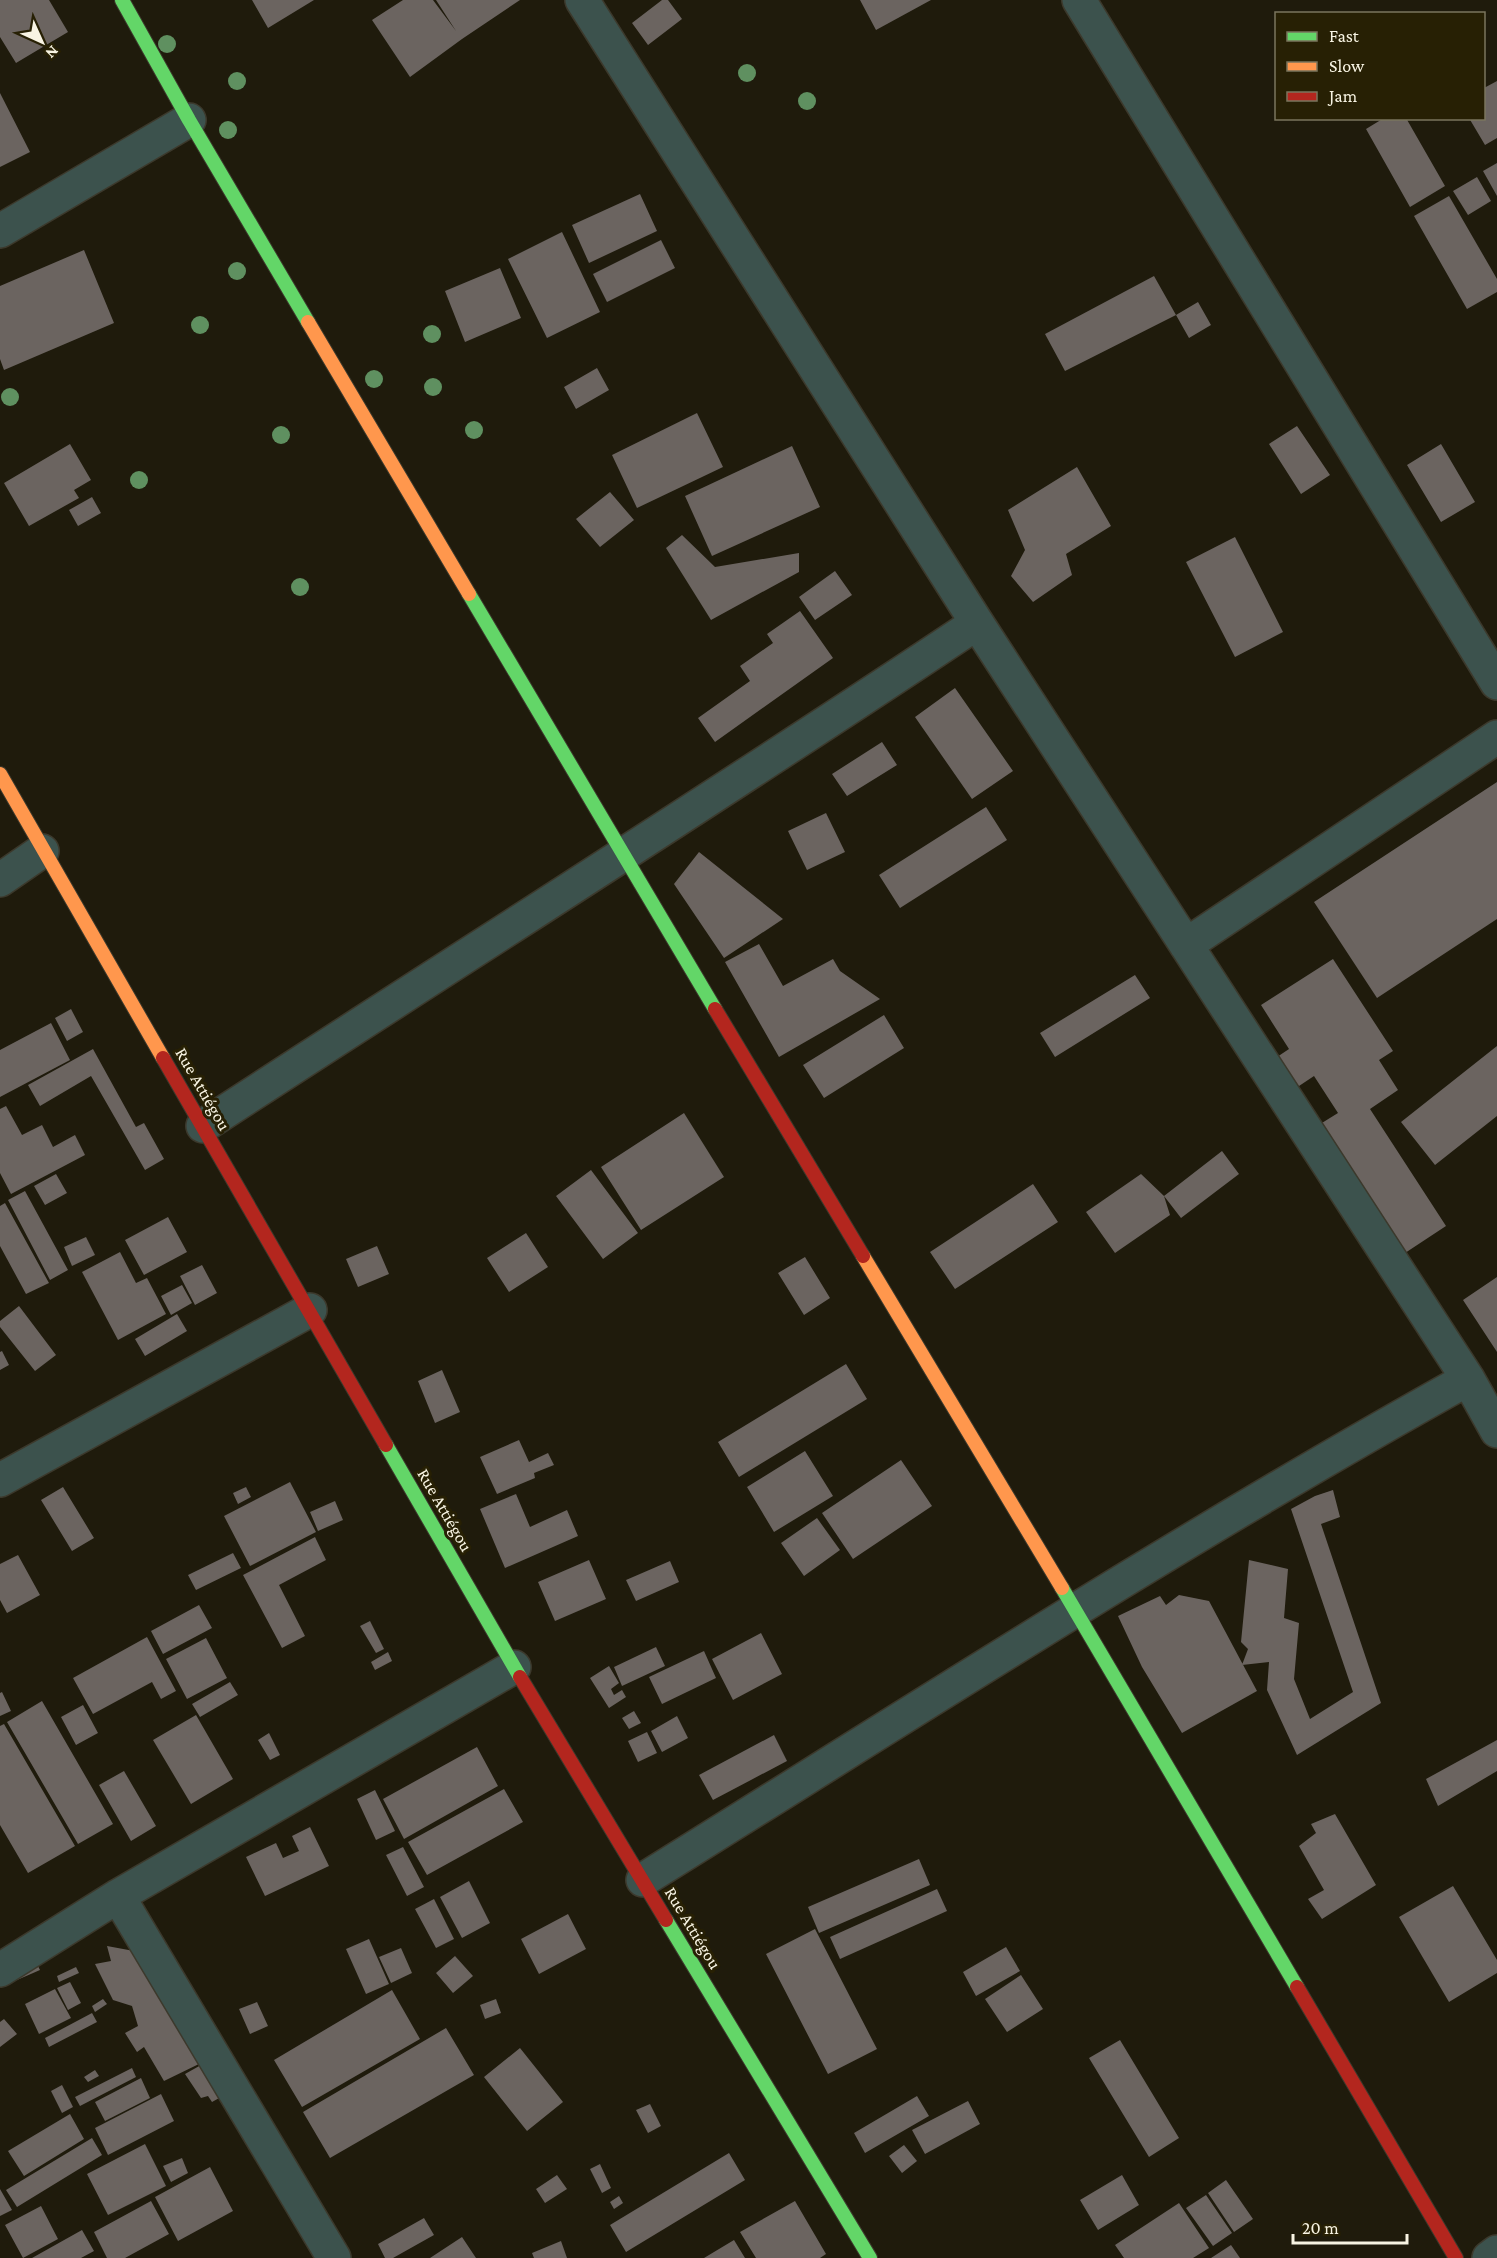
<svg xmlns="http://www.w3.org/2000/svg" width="1497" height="2258" font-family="'Crimson Pro',serif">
	<rect width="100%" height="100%" fill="#1f1b0c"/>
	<path fill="#6b6460" d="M0,0H49L68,32L16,63L0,37Z
		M252,0H314L268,28Z
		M403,0H433L456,31L436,0H520L462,39L410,77L372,20Z
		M662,0H668L682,19L648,45L632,23Z
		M860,0H931L876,30Z
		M1497,81V138L1485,145L1469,118H1484V88Z
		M0,93L30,152L0,167Z
		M1384,118H1406L1445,186L1410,207L1366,129Z
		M1497,163V196L1483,171Z
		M1477,177L1491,201L1468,215L1453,191Z
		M640,194L657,231L589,263L572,225Z
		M1449,196L1497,279V292L1467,309L1414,216Z
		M562,232L600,312L547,338L508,259Z
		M661,240L675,268L607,302L593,274Z
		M84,250L114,323L4,370L0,359V286Z
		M500,268L521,318L465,342L445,291Z
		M1154,276L1176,315L1065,371L1045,334Z
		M1198,302L1211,325L1189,338L1176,315Z
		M597,368L609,390L576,409L564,387Z
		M697,413L723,467L637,508L612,455Z
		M1297,426L1330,475L1301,494L1269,444Z
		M70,444L91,480L74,490L79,498L29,526L4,483Z
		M1441,444L1475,502L1441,522L1407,465Z
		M792,446L820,507L712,556L685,496Z
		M1077,467L1111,526L1066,554L1072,575L1033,602L1011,576L1025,550L1008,510Z
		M610,492L634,520L600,547L576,519Z
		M92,497L101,513L78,526L69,510Z
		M682,535L715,567L799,553V572L711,620L666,548Z
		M1235,537L1283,632L1235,657L1186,562Z
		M835,571L852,595L815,620L799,597Z
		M800,611L833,658L715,742L698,718L750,681L740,666L773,643L767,634Z
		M955,688L1013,771L972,799L915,717Z
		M882,742L897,765L847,796L832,774Z
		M1497,782V919L1377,998L1314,902Z
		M986,807L1007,840L900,908L879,875Z
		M826,813L845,852L807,870L788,831Z
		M699,852L783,919L724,958L674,884Z
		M759,944L783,986L833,959L840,971L880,999L779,1057L725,962Z
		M1333,959L1393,1051L1379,1060L1398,1090L1370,1109L1446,1226L1402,1255L1317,1126L1338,1113L1314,1076L1293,1090L1274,1059L1289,1049L1261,1005Z
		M1135,975L1150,998L1055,1057L1040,1033Z
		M71,1009L83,1032L67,1041L55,1018Z
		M884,1015L904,1048L824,1098L803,1065Z
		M51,1023L70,1060L0,1097V1050Z
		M1497,1046V1116L1435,1165L1401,1122Z
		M93,1049L136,1127L144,1123L164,1159L145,1170L91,1076L40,1106L28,1085Z
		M6,1106L22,1135L42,1125L53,1147L75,1135L85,1155L11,1194L0,1173V1109Z
		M684,1113L724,1177L641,1230L601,1167Z
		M1222,1151L1239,1174L1181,1218L1164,1196Z
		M591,1170L638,1233L603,1259L556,1196Z
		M56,1174L67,1193L45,1205L34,1186Z
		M1141,1174L1164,1196L1170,1215L1115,1253L1086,1212Z
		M1033,1184L1058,1222L955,1289L930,1252Z
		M25,1191L68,1270L50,1280L8,1200Z
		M5,1203L49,1283L26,1294L0,1246V1206Z
		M168,1217L187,1252L144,1275L125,1240Z
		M526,1233L548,1267L509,1292L487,1258Z
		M86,1237L95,1255L72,1266L64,1247Z
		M377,1246L389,1274L358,1287L346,1259Z
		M120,1252L136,1283L147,1278L166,1314L118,1340L82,1272Z
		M805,1257L830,1298L804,1315L778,1273Z
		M202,1265L217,1293L195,1305L180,1276Z
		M1497,1277V1352L1463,1300Z
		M182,1285L192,1303L171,1315L161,1296Z
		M19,1306L56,1355L35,1371L0,1327V1321Z
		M177,1314L187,1331L145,1356L135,1339Z
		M2,1351L9,1365L0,1370V1352Z
		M846,1364L867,1399L739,1477L718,1442Z
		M442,1370L460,1412L435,1423L418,1381Z
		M519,1440L529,1462L548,1453L554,1465L534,1473L535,1478L497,1494L480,1457Z
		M805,1451L833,1496L774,1532L747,1487Z
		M901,1460L932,1506L853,1559L822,1513Z
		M290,1482L316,1532L250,1566L224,1516Z
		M63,1487L94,1538L72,1551L41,1500Z
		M246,1487L251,1497L238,1504L233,1493Z
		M1333,1490L1340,1517L1321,1524L1381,1703L1297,1755L1267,1690L1269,1662L1242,1665L1248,1649L1241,1642L1249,1560L1288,1569L1284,1618L1299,1623L1294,1679L1310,1719L1353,1692L1291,1509L1315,1496Z
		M516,1494L530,1527L567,1510L578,1536L505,1568L480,1509Z
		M335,1501L343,1520L318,1531L310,1512Z
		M817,1518L840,1550L804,1576L781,1543Z
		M315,1537L326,1560L279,1585L305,1636L282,1648L243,1575Z
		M233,1553L241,1568L196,1590L188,1575Z
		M18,1555L40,1595L7,1613L0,1600V1564Z
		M589,1560L606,1599L555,1621L538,1582Z
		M670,1561L679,1582L636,1601L626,1580Z
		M1179,1595L1209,1601L1257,1691L1182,1733L1142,1667L1118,1616L1160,1596L1166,1605Z
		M199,1605L212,1628L163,1654L151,1631Z
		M370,1621L384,1649L376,1653L360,1626Z
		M761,1633L782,1674L733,1700L712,1659Z
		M147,1637L176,1691L161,1699L152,1682L93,1714L73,1678Z
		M206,1638L227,1678L187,1699L166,1659Z
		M656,1647L665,1666L622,1686L614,1667Z
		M704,1651L716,1678L662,1704L649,1677Z
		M388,1652L392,1661L375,1670L371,1662Z
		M609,1666L619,1683L611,1689L614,1695L622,1690L626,1697L609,1708L590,1678Z
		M230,1682L238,1695L200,1717L192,1704Z
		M2,1692L11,1711L0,1716V1693Z
		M42,1701L113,1824L78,1844L7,1722Z
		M83,1705L98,1733L76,1745L61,1717Z
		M634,1711L641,1723L629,1729L622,1718Z
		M196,1715L233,1779L191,1804L153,1740Z
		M677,1716L688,1738L662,1752L651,1731Z
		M4,1724L75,1846L28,1873L0,1825V1726Z
		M647,1732L657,1753L638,1762L628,1741Z
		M269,1733L280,1755L270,1760L258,1740Z
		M774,1735L787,1761L713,1800L699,1775Z
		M1497,1740V1771L1438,1806L1426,1779Z
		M477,1747L498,1786L404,1839L383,1799Z
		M124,1771L156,1826L131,1841L99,1785Z
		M504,1789L523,1822L427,1875L408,1842Z
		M375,1790L395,1831L376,1840L357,1799Z
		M1335,1814L1376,1885L1322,1919L1308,1899L1324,1890L1299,1846L1316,1833L1311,1824Z
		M310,1827L329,1866L265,1896L246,1857L276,1843L283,1858L299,1851L292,1836Z
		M403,1847L424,1887L407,1896L386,1855Z
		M919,1859L930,1885L819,1933L808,1907Z
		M469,1881L490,1923L462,1938L440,1897Z
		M1453,1886L1497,1960V1973L1449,2002L1399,1917Z
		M937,1889L947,1911L840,1959L830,1937Z
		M434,1899L454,1939L436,1948L415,1909Z
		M568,1914L586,1949L539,1974L521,1939Z
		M815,1929L877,2049L828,2074L766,1954Z
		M369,1939L389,1984L366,1994L346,1949Z
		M107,1946L134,1951L201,2063L164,2081L144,2047L137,2052L125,2033L138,2026L132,2006L113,2000L95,1964L111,1961Z
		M1006,1947L1020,1971L976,1996L963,1972Z
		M401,1948L412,1973L391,1983L379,1957Z
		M455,1956L473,1976L453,1993L436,1973Z
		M34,1958L40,1970L17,1980L12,1968Z
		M76,1967L79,1973L59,1982L57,1976Z
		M1021,1975L1043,2009L1007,2032L985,1999Z
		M70,1982L81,2003L68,2010L57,1988Z
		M55,1989L71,2018L39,2034L25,2004Z
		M392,1990L420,2039L302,2107L274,2060Z
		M103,1999L107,2004L95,2012L92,2006Z
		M496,1999L501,2013L485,2019L480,2005Z
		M257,2002L268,2026L250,2034L239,2009Z
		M92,2013L97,2022L49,2047L45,2038Z
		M4,2019L17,2034L0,2047V2022Z
		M446,2028L474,2075L330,2158L303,2112Z
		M1120,2040L1179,2138L1149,2157L1089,2058Z
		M520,2048L563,2102L527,2131L484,2077Z
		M201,2065L221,2097L212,2102L208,2096L201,2098L185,2074Z
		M132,2068L136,2077L80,2106L75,2097Z
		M95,2070L99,2076L88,2082L84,2077Z
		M141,2078L150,2098L105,2121L95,2102Z
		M62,2085L73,2107L62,2113L51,2091Z
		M161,2094L174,2121L108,2155L95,2128Z
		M917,2096L929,2116L865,2153L854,2133Z
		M968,2101L980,2124L925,2154L912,2130Z
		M650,2104L661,2126L648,2133L636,2110Z
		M70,2114L84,2139L24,2176L8,2151Z
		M92,2138L102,2155L17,2207L6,2190Z
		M145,2144L166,2186L108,2215L87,2174Z
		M904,2145L917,2161L902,2173L889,2156Z
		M729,2153L745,2180L626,2252L610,2225Z
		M182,2158L188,2173L171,2182L163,2166Z
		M600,2164L611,2188L602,2193L590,2169Z
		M210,2167L233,2211L178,2241L155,2197Z
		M557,2175L567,2189L545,2203L536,2189Z
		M1122,2175L1139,2205L1098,2230L1080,2200Z
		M1226,2180L1253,2219L1234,2232L1208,2193Z
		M0,2189L12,2210L0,2216Z
		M1206,2195L1232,2233L1213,2246L1186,2208Z
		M619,2196L623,2203L614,2209L610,2202Z
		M151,2201L169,2234L125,2258H107L94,2232Z
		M795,2201L826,2254L820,2258H756L740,2232Z
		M1179,2203L1209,2248L1193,2258H1124L1115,2245Z
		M41,2206L58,2239L23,2258L5,2225Z
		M424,2218L434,2235L393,2258H385L378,2244Z
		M82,2230L94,2251L81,2258H32Z
		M462,2237L476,2258H430Z
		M734,2240L745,2258H704Z
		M561,2241L567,2258H534L532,2253Z
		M1231,2245L1240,2258H1211Z"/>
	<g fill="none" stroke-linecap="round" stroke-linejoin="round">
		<g stroke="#3c392c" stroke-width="36">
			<path id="street" d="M582,0L977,623L1468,1379L1497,1431
				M1079,0L1497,683
				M0,231L189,120
				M0,880L42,851
				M1186,945L1497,737
				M203,1126C461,958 721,794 977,623
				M0,1480L310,1310
				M643,1880C916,1710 1187,1535 1468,1379
				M118,1896L334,2258
				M0,1970L118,1896L514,1667
				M1489,2258L1497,2252"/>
		</g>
		<g stroke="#3c392c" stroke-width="16">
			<path id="fast" d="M122,0L189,120L308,322
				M469,594L715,1009
				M386,1445L520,1677
				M1062,1588L1297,1987
				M666,1920L870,2258"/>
		</g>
		<g stroke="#3c392c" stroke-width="16">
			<path id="slow" d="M308,322L469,594
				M0,774L163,1058
				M863,1256L1062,1588"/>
		</g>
		<g stroke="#3c392c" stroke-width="16">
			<path id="jam" d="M715,1009L863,1256
				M163,1058L386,1445
				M520,1677L666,1920
				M1297,1987L1456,2258"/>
		</g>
		<use href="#street" stroke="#3c524d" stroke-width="33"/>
		<use href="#fast" stroke="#63d668" stroke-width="14"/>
		<use href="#slow" stroke="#ff974d" stroke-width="14"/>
		<use href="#jam" stroke="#b3261e" stroke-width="14"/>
	</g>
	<g fill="#5f9060">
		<circle cx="167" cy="44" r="9"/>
		<circle cx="747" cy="73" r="9"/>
		<circle cx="237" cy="81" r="9"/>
		<circle cx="807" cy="101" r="9"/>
		<circle cx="228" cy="130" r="9"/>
		<circle cx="237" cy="271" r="9"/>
		<circle cx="200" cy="325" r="9"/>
		<circle cx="432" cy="334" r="9"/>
		<circle cx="374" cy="379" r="9"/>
		<circle cx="433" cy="387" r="9"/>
		<circle cx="10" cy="397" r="9"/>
		<circle cx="474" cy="430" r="9"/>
		<circle cx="281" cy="435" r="9"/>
		<circle cx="139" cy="480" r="9"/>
		<circle cx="300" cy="587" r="9"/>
	</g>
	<g text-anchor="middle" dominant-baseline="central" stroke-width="6" stroke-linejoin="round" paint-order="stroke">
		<g font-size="18" fill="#f8f4e3" stroke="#272004">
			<text transform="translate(203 1089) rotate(60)">Rue Attiégou</text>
			<text transform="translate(445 1510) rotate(60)">Rue Attiégou</text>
			<text transform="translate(693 1928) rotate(59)">Rue Attiégou</text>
		</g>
	</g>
	<rect x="1275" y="12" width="210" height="108" fill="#272004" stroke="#7b755d" stroke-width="1.5"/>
	<rect x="1287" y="32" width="30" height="9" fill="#63d668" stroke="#7b755d" stroke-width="1.5"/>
	<text x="1329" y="42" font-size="18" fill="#f8f4e3">Fast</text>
	<rect x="1287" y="62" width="30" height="9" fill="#ff974d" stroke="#7b755d" stroke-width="1.5"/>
	<text x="1329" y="72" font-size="18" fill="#f8f4e3">Slow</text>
	<rect x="1287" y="92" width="30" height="9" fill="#b3261e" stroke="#7b755d" stroke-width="1.5"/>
	<text x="1329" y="102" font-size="18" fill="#f8f4e3">Jam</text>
	<g transform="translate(42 42) rotate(135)" stroke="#272004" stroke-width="4.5" paint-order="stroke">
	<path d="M0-4.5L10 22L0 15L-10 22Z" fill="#f8f4e3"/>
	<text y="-9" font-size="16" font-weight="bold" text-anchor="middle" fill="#f8f4e3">N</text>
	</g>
	<path d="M1293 2234v9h114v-9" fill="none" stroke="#f8f4e3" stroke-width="3"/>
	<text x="1302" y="2234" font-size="18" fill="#f8f4e3" stroke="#272004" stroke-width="4.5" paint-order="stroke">20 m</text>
</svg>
